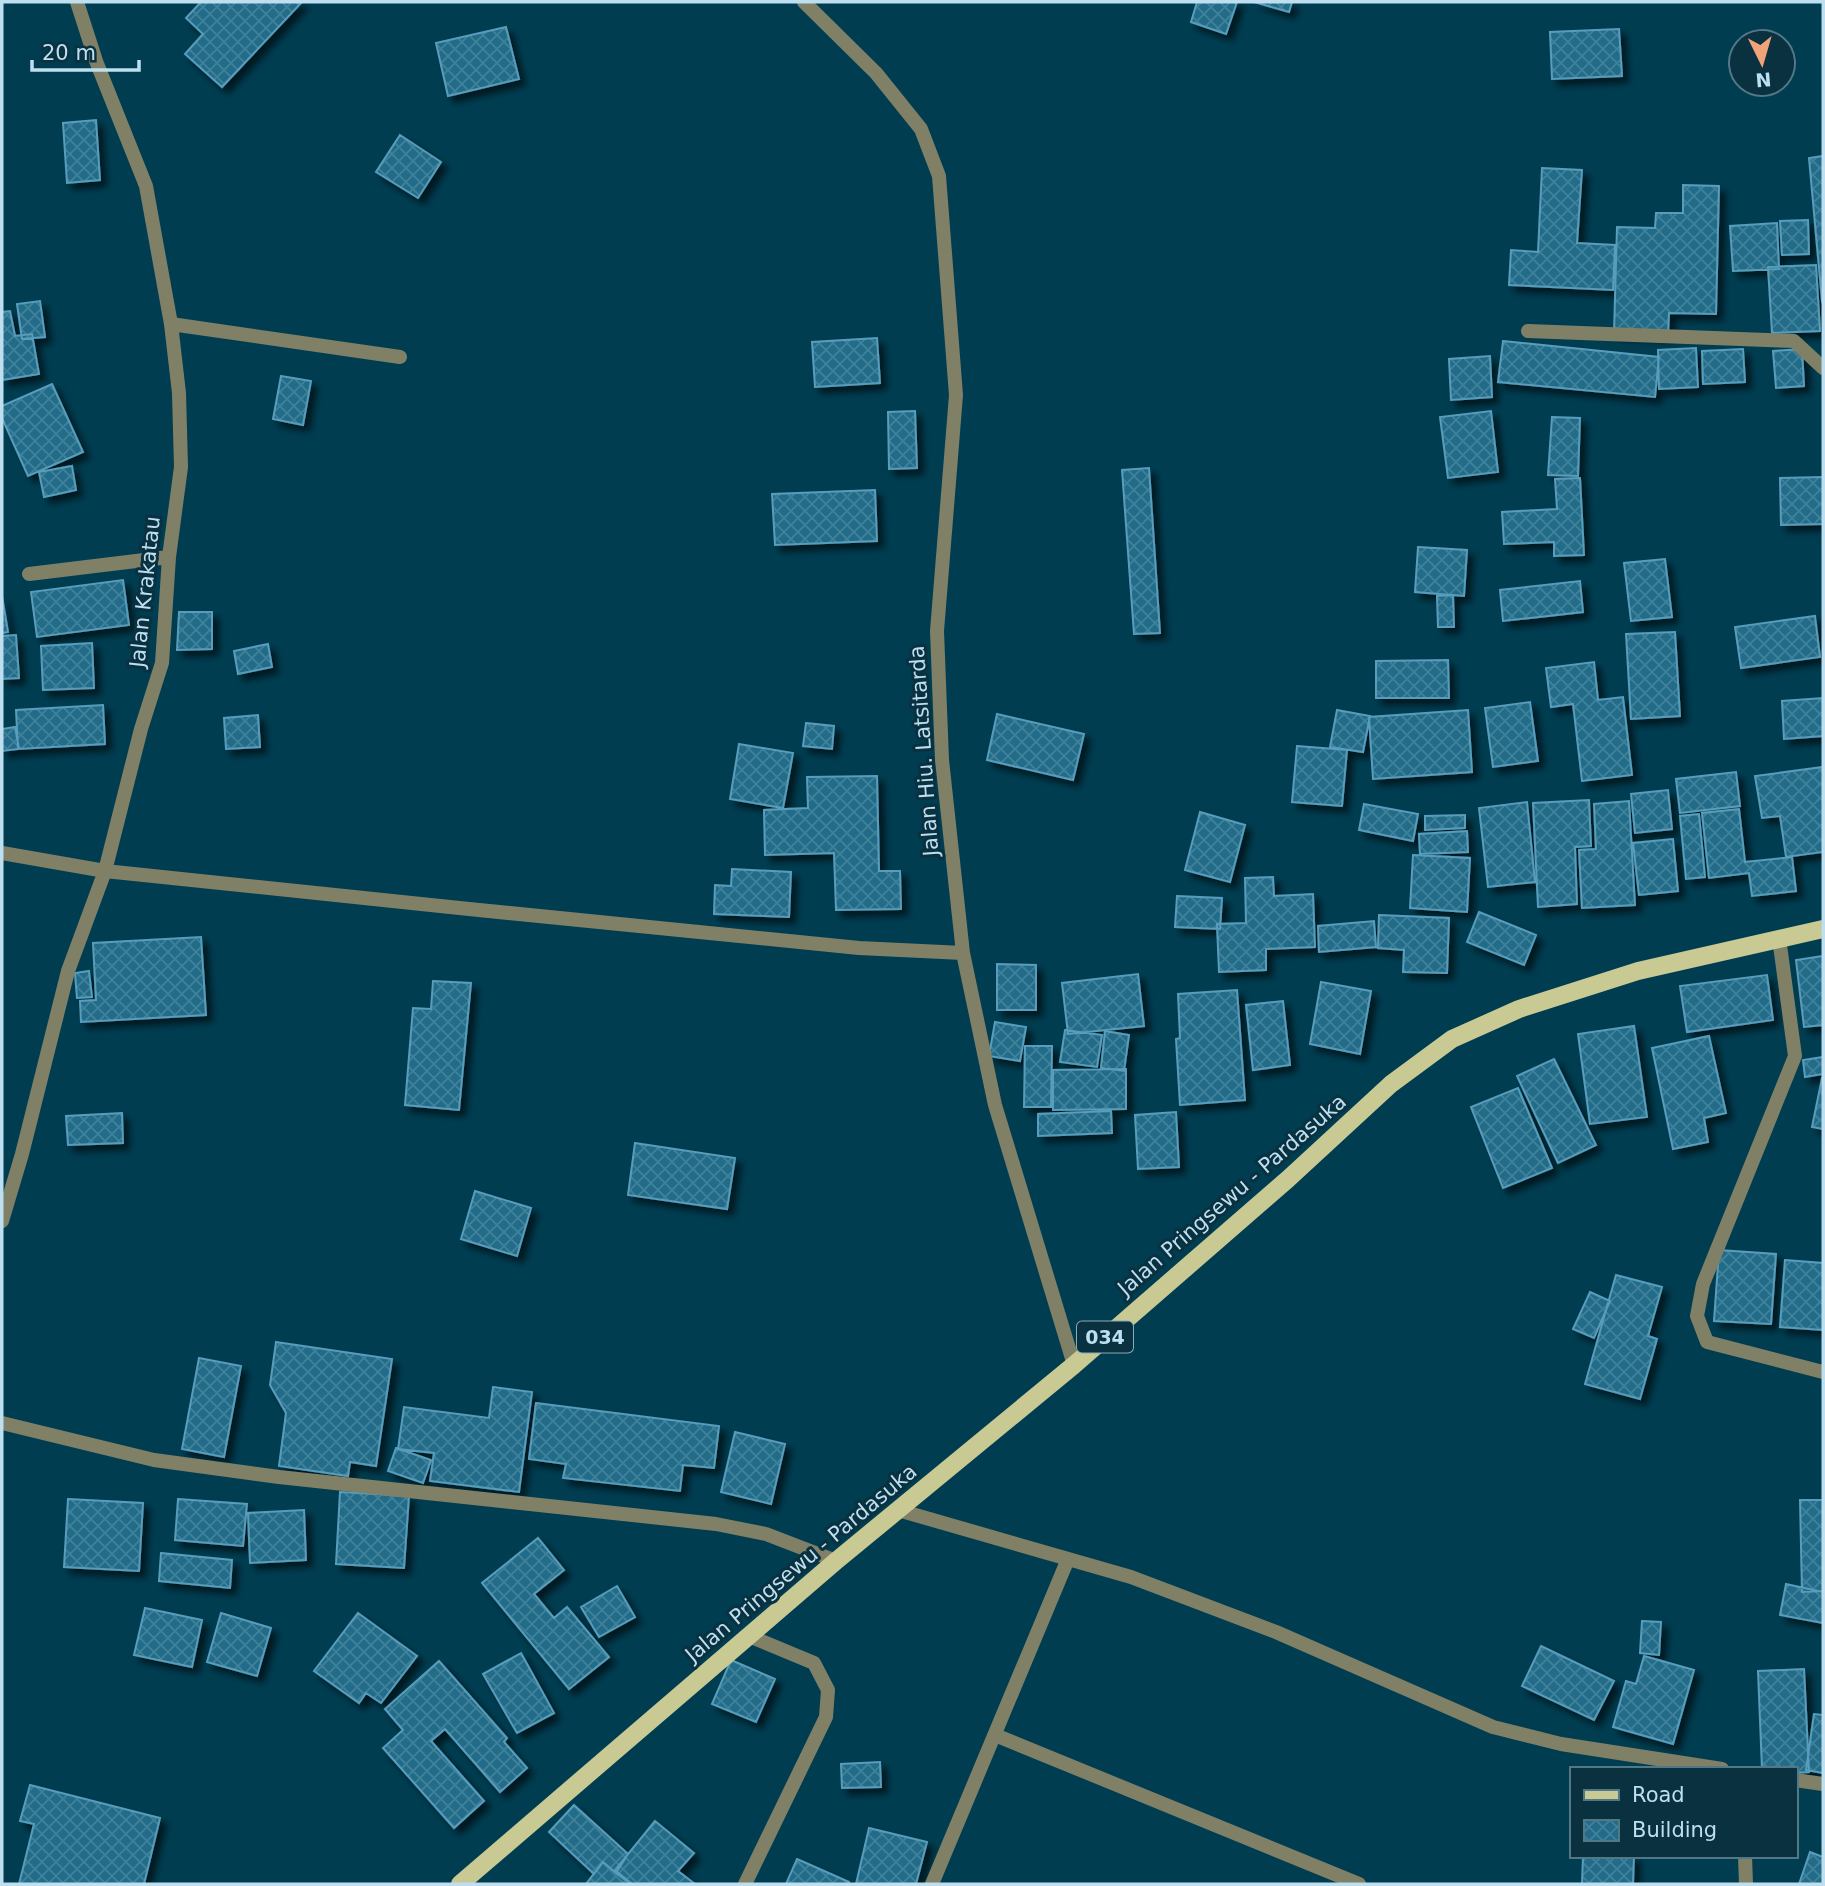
<svg xmlns="http://www.w3.org/2000/svg" width="1825" height="1886" font-family="'DejaVu Sans',sans-serif">
	<defs>
		<pattern id="building-cross-hatch" width="8" height="8" patternUnits="userSpaceOnUse" patternTransform="scale(1.75)"><rect width="8" height="8" fill="#236c89"/><path d="M0 0l8 8M0 8l8-8" fill="none" stroke="#41819a"/></pattern>
		<filter id="shadow"><feDropShadow dx="6" dy="6" stdDeviation="3.5" flood-color="#0009"/></filter>
	</defs>
	<rect width="100%" height="100%" fill="#003d51"/>
	<path fill="url(#building-cross-hatch)" stroke="#589dbb" stroke-width="2" filter="url(#shadow)" d="M201,2H302L222,87L185,54L203,34L186,18Z
		M1197,2H1237L1226,34L1191,22Z
		M1254,2H1292L1289,12Z
		M506,27L519,79L448,96L436,43Z
		M1619,29L1622,76L1552,79L1550,32Z
		M96,120L100,180L67,183L63,123Z
		M400,135L441,162L418,198L376,172Z
		M1823,156V300L1822,301L1809,158Z
		M1542,168L1582,170L1577,243L1615,245L1613,290L1509,285L1511,250L1538,252Z
		M1683,185L1719,186L1716,314L1669,313L1668,335L1614,333L1617,227L1655,228L1656,213H1683Z
		M1808,220L1809,254L1782,255L1780,221Z
		M1777,223L1779,269L1733,271L1730,226Z
		M1816,265L1820,331L1772,333L1768,267Z
		M40,301L45,337L22,339L17,304Z
		M10,311L15,336L32,334L39,374L2,380V312Z
		M877,338L880,383L815,387L812,342Z
		M1503,341L1659,357L1655,397L1498,382Z
		M1696,348L1698,387L1659,389L1658,350Z
		M1743,349L1745,382L1703,384L1702,351Z
		M1802,349L1804,386L1776,388L1773,351Z
		M1490,356L1492,397L1451,400L1449,359Z
		M281,376L311,381L303,425L273,419Z
		M52,384L83,452L28,476L2,418V406Z
		M915,411L917,468L889,469L888,412Z
		M1491,411L1498,472L1448,478L1440,417Z
		M1552,417L1580,418L1578,476L1548,475Z
		M72,466L76,490L44,497L39,472Z
		M1149,468L1160,633L1134,634L1122,470Z
		M1823,477V524L1781,525L1780,478Z
		M1580,478L1584,555L1554,556V542L1504,544L1502,512L1557,509L1555,479Z
		M875,490L877,541L775,545L772,494Z
		M1418,547L1467,550L1464,596L1415,592Z
		M1665,559L1672,617L1631,621L1624,563Z
		M123,580L129,625L37,637L31,592Z
		M1580,581L1583,612L1503,621L1500,590Z
		M1453,595L1454,627H1438L1437,596Z
		M2,596L8,632L2,633Z
		M179,612H212V649L177,650Z
		M1815,616L1820,657L1741,668L1735,627Z
		M1675,632L1680,716L1631,719L1626,634Z
		M16,635L19,678L2,679V636Z
		M92,643L94,688L43,690L41,646Z
		M268,644L272,667L238,674L234,651Z
		M1448,660L1449,698H1376V661Z
		M1594,662L1598,700L1623,697L1632,775L1582,781L1573,704L1551,707L1546,668Z
		M1823,698V736L1784,739L1782,701Z
		M1530,702L1538,761L1493,767L1485,708Z
		M103,705L105,744L18,749L16,710Z
		M1337,710L1370,716L1363,752L1330,747Z
		M1468,710L1472,772L1373,779L1369,717Z
		M997,714L1084,734L1073,780L987,760Z
		M258,715L260,747L226,749L224,718Z
		M806,723L834,726L832,749L803,746Z
		M15,727L19,749L2,751V729Z
		M739,744L793,753L783,808L730,799Z
		M1297,746L1347,750L1342,806L1292,802Z
		M1823,767V852L1786,857L1780,816L1762,818L1755,776Z
		M1736,772L1740,806L1680,813L1676,779Z
		M877,776L879,871H900L901,909L836,910L834,853L765,855L764,810L808,808L807,777Z
		M1668,790L1672,829L1635,833L1631,794Z
		M1589,800L1591,846L1575,847L1577,904L1538,907L1533,803Z
		M1629,801L1635,905L1582,908L1579,850L1596,849L1594,804Z
		M1527,802L1535,882L1488,887L1479,808Z
		M1364,804L1418,814L1413,841L1359,830Z
		M1739,809L1745,862L1792,857L1796,891L1752,896L1749,873L1709,878L1702,813Z
		M1200,812L1245,825L1230,882L1185,870Z
		M1699,814L1705,877L1686,879L1680,816Z
		M1465,815V828L1425,830V816Z
		M1467,831L1468,852L1420,854L1419,834Z
		M1673,839L1678,891L1639,895L1633,843Z
		M1413,855L1470,858L1467,912L1410,908Z
		M732,869L791,872L789,917L714,914L715,885L731,886Z
		M1273,877L1274,896L1313,894L1315,947L1266,949V970L1219,972L1217,924L1246,923L1245,878Z
		M1177,896L1222,898L1220,929L1175,927Z
		M1479,912L1536,935L1524,965L1467,942Z
		M1379,915L1449,918L1447,973L1403,972L1404,950L1378,948Z
		M1374,921L1376,947L1319,952L1318,926Z
		M201,937L206,1015L81,1022L80,1001L96,1000L93,943Z
		M1823,956V1025L1804,1027L1796,960Z
		M997,964L1036,965V1010H997Z
		M89,971L92,997L77,998L75,973Z
		M1138,974L1144,1026L1068,1034L1062,983Z
		M1767,975L1773,1020L1687,1032L1680,986Z
		M433,981L471,983L459,1110L405,1105L413,1008L431,1009Z
		M1321,982L1371,991L1360,1054L1310,1044Z
		M1237,990L1245,1100L1180,1105L1176,1039L1180,1038L1178,994Z
		M1283,1001L1290,1065L1253,1070L1246,1005Z
		M995,1022L1026,1027L1020,1061L989,1056Z
		M1634,1026L1647,1117L1590,1124L1578,1034Z
		M1065,1030L1102,1035L1097,1067L1060,1062Z
		M1105,1031L1129,1035L1124,1071L1101,1068Z
		M1709,1036L1726,1113L1704,1118L1708,1142L1673,1149L1652,1048Z
		M1025,1046H1052L1051,1107H1024Z
		M1823,1057V1074L1805,1077L1803,1060Z
		M1554,1059L1596,1145L1558,1163L1517,1076Z
		M1126,1069V1109L1053,1110V1070Z
		M1822,1078H1823V1129L1812,1127Z
		M1518,1088L1552,1168L1503,1188L1471,1107Z
		M1111,1111L1112,1133L1038,1136V1114Z
		M1176,1112L1179,1167L1138,1169L1135,1115Z
		M122,1113L123,1143L68,1145L66,1116Z
		M635,1143L735,1158L727,1209L628,1195Z
		M475,1191L531,1208L517,1256L461,1239Z
		M1719,1250L1776,1254L1771,1324L1714,1321Z
		M1785,1260L1823,1263V1330L1780,1327Z
		M1616,1275L1662,1287L1648,1336L1657,1339L1640,1399L1585,1384Z
		M1590,1292L1610,1301L1594,1338L1573,1329Z
		M276,1342L392,1359L376,1466L350,1462L348,1476L279,1466L286,1413L270,1385Z
		M199,1358L241,1366L224,1457L182,1449Z
		M493,1387L532,1392L519,1492L430,1481L434,1453L398,1449L404,1407L489,1418Z
		M536,1403L719,1426L714,1468L683,1465L680,1491L563,1478L566,1464L529,1459Z
		M735,1432L785,1444L771,1504L721,1492Z
		M396,1448L431,1460L423,1483L388,1471Z
		M340,1492L409,1496L404,1568L336,1564Z
		M68,1499L143,1503L139,1571L64,1567Z
		M178,1499L247,1504L243,1546L175,1540Z
		M1800,1500H1823V1591L1802,1592Z
		M304,1510L306,1560L250,1563L248,1513Z
		M538,1538L564,1570L534,1594L554,1618L567,1607L609,1657L569,1689L482,1583Z
		M161,1553L232,1560L230,1588L159,1581Z
		M1786,1584L1823,1592V1623L1780,1615Z
		M617,1586L635,1617L599,1637L581,1607Z
		M145,1608L202,1620L192,1667L134,1655Z
		M221,1613L271,1628L257,1676L207,1662Z
		M358,1613L417,1656L381,1703L366,1693L359,1703L314,1671Z
		M1642,1621L1661,1622L1659,1655L1640,1653Z
		M1541,1646L1614,1681L1594,1720L1522,1686Z
		M521,1653L554,1713L517,1733L483,1674Z
		M1644,1656L1694,1670L1673,1744L1613,1727L1626,1681L1636,1684Z
		M731,1660L775,1679L756,1722L712,1704Z
		M439,1661L507,1738L504,1742L527,1768L500,1792L445,1729L431,1741L484,1801L454,1828L383,1748L403,1730L385,1709Z
		M1804,1669L1809,1772L1795,1773V1769H1762L1758,1671Z
		M1823,1713V1773L1806,1770L1814,1714L1823,1715Z
		M880,1762L881,1787L842,1788L841,1764Z
		M30,1785L160,1818L144,1884H19L34,1824L20,1821Z
		M574,1805L628,1854L616,1873L603,1862L594,1874L549,1832Z
		M655,1821L694,1853L678,1871L695,1884H632L615,1870Z
		M869,1828L927,1842L916,1884H856Z
		M1810,1852L1823,1857V1884H1799Z
		M1583,1856H1634L1633,1884H1582Z
		M797,1859L849,1882V1884H786Z
		M603,1862L616,1873L631,1884H586Z"/>
	<g fill="none" stroke-linecap="round" stroke-linejoin="round">
		<path stroke="#808067" stroke-width="14" d="M804,2L876,73L921,129L939,176L956,395L937,631L942,760L963,953L995,1105L1074,1365
			M171,324L400,357
			M1528,331L1794,341L1823,368
			M29,574L169,557
			M2,853L105,871L469,909L859,948L963,953
			M1779,938L1795,1056L1703,1284L1697,1316L1707,1342L1823,1372
			M2,1221L22,1154L68,971L105,871L141,729L162,663L169,557L181,467L179,393L171,324L146,186L96,61L77,2
			M2,1423L154,1460L279,1477L716,1524L766,1534L836,1561
			M898,1510L1131,1577L1276,1632L1493,1727L1561,1744L1722,1769
			M995,1735L1359,1884
			M1795,1780L1823,1784
			M1745,1856L1746,1884
			M745,1884L826,1717L828,1690L814,1663L749,1636
			M932,1884L1068,1559"/>
		<path stroke="#c9c994" stroke-width="18" d="M460,1884L836,1561L1074,1365L1288,1179L1391,1084L1452,1039L1519,1009L1638,971L1823,929"/>
	</g>
	<g text-anchor="middle" dominant-baseline="central" stroke-width="6" stroke-linejoin="round" paint-order="stroke">
		<rect fill="#0a3140" stroke="#88abba" stroke-width="2" x="1077" y="1321.5" width="56" height="31" rx="5"/>
		<g font-size="19" font-weight="bold" fill="#bedfef">
			<text x="1105" y="1337">034</text>
		</g>
		<g font-size="21" fill="#bedfef" stroke="#0a3140">
			<text transform="translate(145 592) rotate(-84)">Jalan Krakatau</text>
			<text transform="translate(924 751) rotate(-94)">Jalan Hiu. Latsitarda</text>
			<text transform="translate(1232 1195) rotate(-41)">Jalan Pringsewu - Pardasuka</text>
			<text transform="translate(801 1563) rotate(-40)">Jalan Pringsewu - Pardasuka</text>
		</g>
	</g>
	<rect width="1825" height="1886" fill="none" stroke="#bedfef" stroke-width="7"/>
	<rect x="1570" y="1767" width="228" height="91" fill="#0a3140" stroke="#527786" stroke-width="2"/>
	<rect x="1584" y="1790" width="35" height="10" fill="#c9c994" stroke="#527786" stroke-width="2"/>
	<text x="1632" y="1802" font-size="21" fill="#bedfef">Road</text>
	<rect x="1584" y="1820" width="35" height="21" fill="url(#building-cross-hatch)" stroke="#527786" stroke-width="2"/>
	<text x="1632" y="1837" font-size="21" fill="#bedfef">Building</text>
	<g transform="translate(1762 63) rotate(175)"><circle r="33" fill="#0a3140" stroke="#527786" stroke-width="2"/>
	<path d="M0-5L12 26L0 18L-12 26Z" fill="#f0a279"/>
	<text y="-10" font-size="19" font-weight="bold" text-anchor="middle" fill="#bedfef">N</text>
	</g>
	<path d="M32 60v10h107v-10" fill="none" stroke="#bedfef" stroke-width="3.5"/>
	<text x="42" y="60" font-size="21" fill="#bedfef" stroke="#0a3140" stroke-width="5" paint-order="stroke">20 m</text>
</svg>
